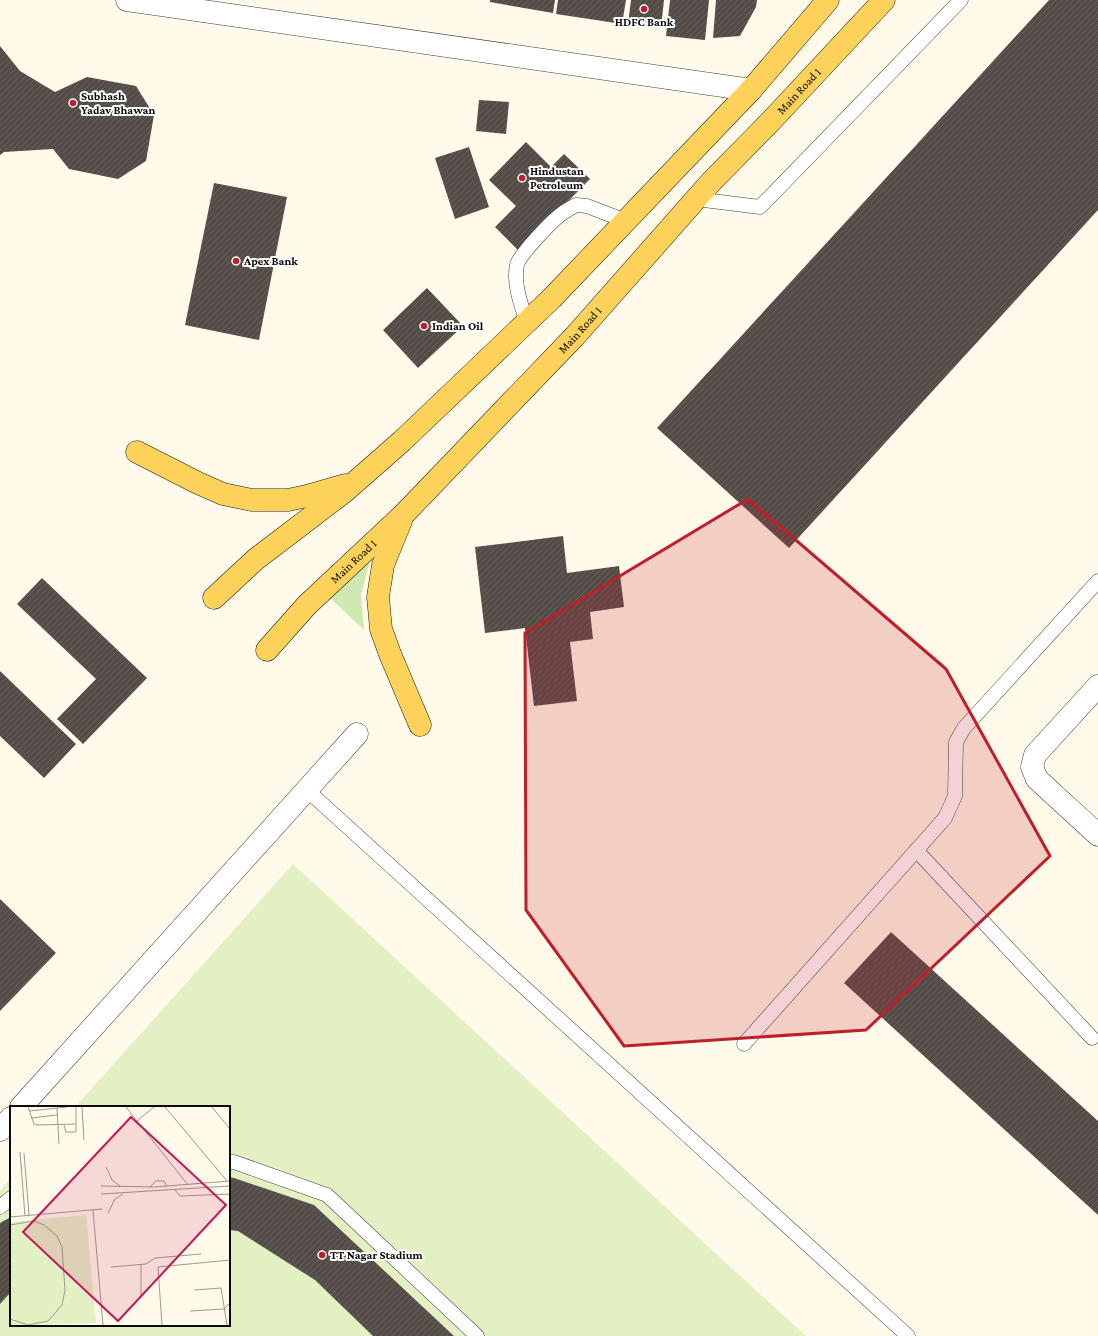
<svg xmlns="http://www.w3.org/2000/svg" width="1098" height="1336" font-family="'Crimson Pro',serif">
	<defs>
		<pattern id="building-hatch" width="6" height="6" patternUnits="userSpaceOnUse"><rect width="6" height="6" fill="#544c47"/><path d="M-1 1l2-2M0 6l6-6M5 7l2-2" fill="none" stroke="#68615d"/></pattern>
	</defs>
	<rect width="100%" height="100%" fill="#fffae9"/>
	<path fill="#d0e9b2" d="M370,561L361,595L364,630L329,597Z"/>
	<path fill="#e2f0c4" d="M293,864L749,1284L806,1336H0V1191L11,1178V1325H229V1107H75Z"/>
	<path fill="url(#building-hatch)" d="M490,0H555L553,13L490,2Z
		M558,0H626L622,24L556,14Z
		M631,0H664L661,28L628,24Z
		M670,0H709L705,40L666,36Z
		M716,0H757L756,7L740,36L713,38Z
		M1049,0H1098V210L789,548L657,428Z
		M0,46L20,71L55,92L87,77L136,86L154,115L146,161L118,179L69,169L53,149L4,152L0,155Z
		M479,100L509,102L506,134L476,131Z
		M526,142L551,167L564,154L590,179L519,251L495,227L516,206L489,180Z
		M469,147L489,207L455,219L435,158Z
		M214,183L287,197L259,340L185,325Z
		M427,288L463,326L418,368L383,330Z
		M563,536L567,573L619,566L624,607L590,612L593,639L570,642L577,701L534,706L525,628L485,633L475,547Z
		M42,578L147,678L83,744L57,719L96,679L17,604Z
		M0,671L76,744L44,778L0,736Z
		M0,899L56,953L0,1011Z
		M891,932L1098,1121V1215L844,983Z
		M229,1177L234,1178L314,1205L454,1336H373L315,1280L238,1231L229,1230Z
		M11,1217V1292L0,1304V1223Z"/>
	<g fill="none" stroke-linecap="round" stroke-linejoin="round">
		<g stroke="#3e3e3e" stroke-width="15">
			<path id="service" d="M696,199L760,207L961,0
				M527,322C521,305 513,283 517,265C519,255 551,222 560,215C565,211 571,208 576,205L587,206L626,221
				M307,790L908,1336
				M916,850L1092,1038
				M744,1044L945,818L955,796L956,742L964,728L1098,581
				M229,1162H234L327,1195L477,1336
				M0,1207L11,1198"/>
		</g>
		<g stroke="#3e3e3e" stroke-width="23">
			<path id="minor" d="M1098,686L1035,755L1032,767L1037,779L1098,835"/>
		</g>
		<g stroke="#3e3e3e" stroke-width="23">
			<path id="tertiary" d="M127,0L751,90
				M21,1107L357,734
				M0,1130L11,1118"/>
		</g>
		<g stroke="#1c1c1c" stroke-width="23">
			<g id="primary">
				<path d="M137,452L198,483L223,494L252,500H288L307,496L345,485"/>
				<path d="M401,521L383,565L378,597L381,629L390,654L420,725"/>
				<path d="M214,598L256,559L344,492L402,441L552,298L751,90L828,0"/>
				<path id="s1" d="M267,650L307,605L404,514L575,336L711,182L771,121L884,0"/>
			</g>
		</g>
		<use href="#service" stroke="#fff" stroke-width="14"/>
		<use href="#minor" stroke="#fff" stroke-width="22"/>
		<use href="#tertiary" stroke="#fff" stroke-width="22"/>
		<use href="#primary" stroke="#fcd25b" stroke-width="22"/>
	</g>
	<path fill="#bd202b" fill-opacity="0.2" stroke="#bd202b" stroke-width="3" stroke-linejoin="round" d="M748,499L946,669L1050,856L866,1030L624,1046L526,910L525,633Z"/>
	<g fill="#bd202b" stroke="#fff" stroke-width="1.5">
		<circle cx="644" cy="9" r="4"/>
		<circle cx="73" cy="103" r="4"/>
		<circle cx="522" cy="178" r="4"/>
		<circle cx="236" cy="261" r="4"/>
		<circle cx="424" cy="326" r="4"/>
		<circle cx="322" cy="1255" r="4"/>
	</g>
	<g text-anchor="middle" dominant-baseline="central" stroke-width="4" stroke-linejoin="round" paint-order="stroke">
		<g font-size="12" font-weight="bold" fill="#0b0b0b" stroke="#fff" text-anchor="start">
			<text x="644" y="22" text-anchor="middle">HDFC Bank</text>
			<text x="81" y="96">Subhash<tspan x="81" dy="14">Yadav Bhawan</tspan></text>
			<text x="530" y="171">Hindustan<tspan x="530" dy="14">Petroleum</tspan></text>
			<text x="244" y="261">Apex Bank</text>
			<text x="432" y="326">Indian Oil</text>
			<text x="330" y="1255">TT Nagar Stadium</text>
		</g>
		<g font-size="12" fill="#0b0b0b" stroke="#fff">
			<text stroke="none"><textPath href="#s1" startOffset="772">Main Road 1</textPath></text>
			<text stroke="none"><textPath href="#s1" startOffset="448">Main Road 1</textPath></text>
			<text stroke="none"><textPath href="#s1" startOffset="124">Main Road 1</textPath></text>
		</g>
	</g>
	<g transform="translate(10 1106)">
		<rect width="220" height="220" fill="#fffae9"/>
		<path d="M76,109L86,217L0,219V116Z" fill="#e2f0c4"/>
		<path fill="none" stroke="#9d9a90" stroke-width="1" d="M18,1L24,18L27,19L66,18M72,1L74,34M116,1L178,79M155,1L217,75M202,1L220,23M47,2L49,38M19,5L57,1M21,12L47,9M127,15L144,1M54,19L56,26H66V1M10,46L15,110M14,47L19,109M96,61L102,74L110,80M91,80L144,81L220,75M140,81L146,75H154L157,80M165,84L170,90L220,88M91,88L220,80M83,104L93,219M98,107L105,93L113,88M0,111L92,103M0,119L24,115L34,119L47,130L52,141L55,184L52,199L38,215L18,219L0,213M131,158V189M101,161L136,158L145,152L191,148M184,184L211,182L217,219M180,205L214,203L220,197M152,219L148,161L220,154"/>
		<path fill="#c2185b" fill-opacity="0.15" stroke="#c2185b" stroke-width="2" d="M121,11L216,99L108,215L13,126Z"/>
		<rect width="220" height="220" fill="none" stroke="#0b0b0b" stroke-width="2"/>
	</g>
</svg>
